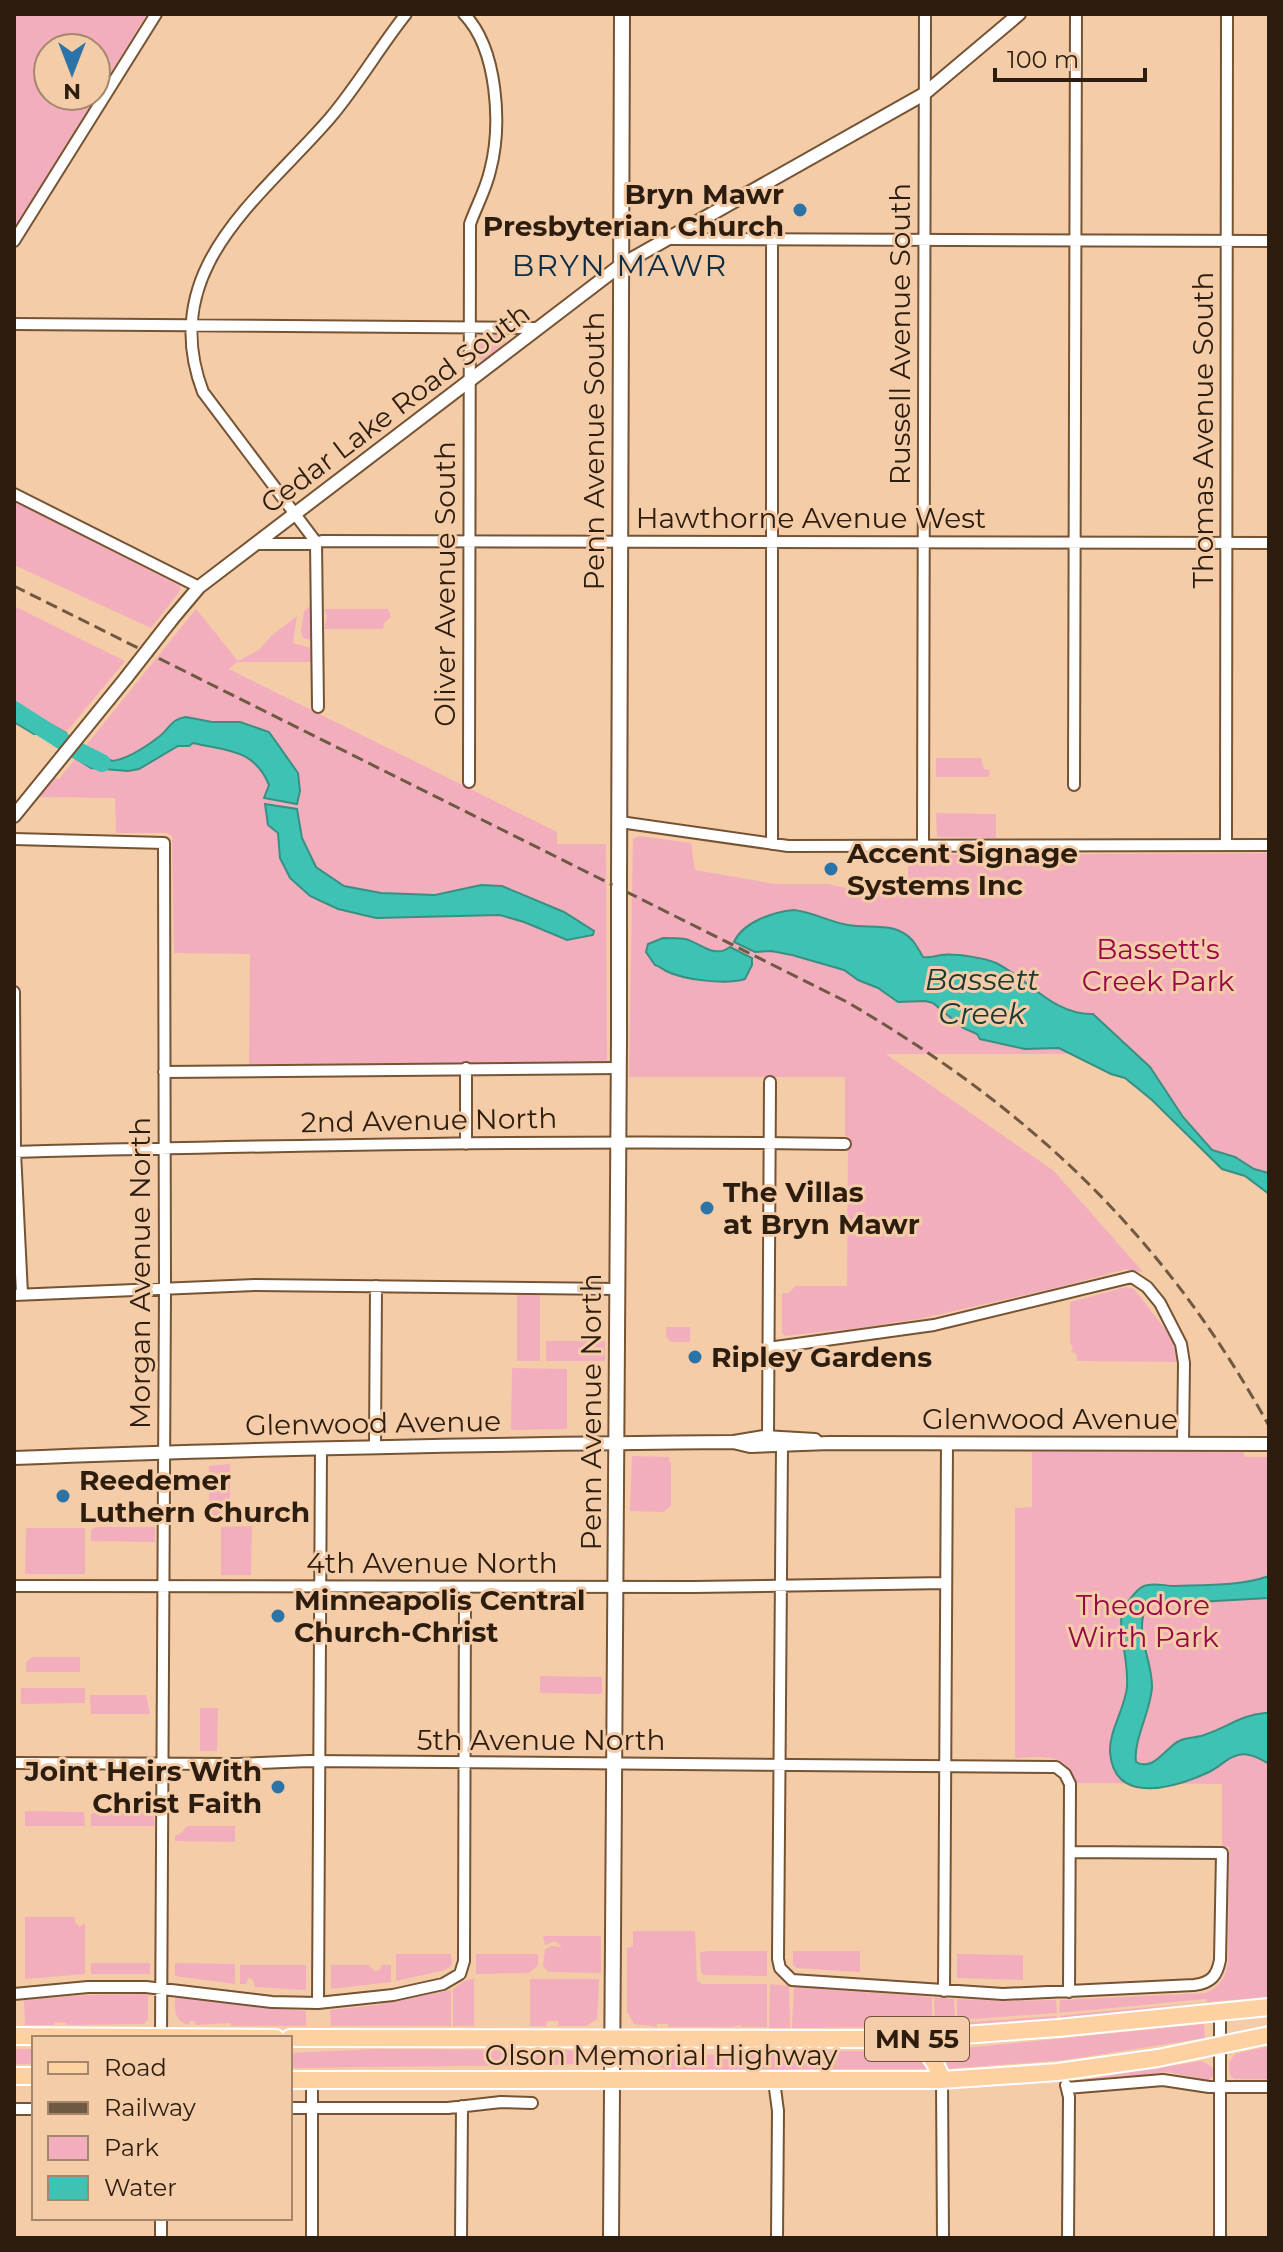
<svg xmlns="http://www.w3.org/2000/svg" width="1283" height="2252" font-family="Montserrat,sans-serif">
	<rect width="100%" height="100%" fill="#f4cca8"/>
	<path fill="#f3aebd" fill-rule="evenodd" d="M14,14H147L14,229ZM96,48V96H48V48Z
		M479,334L502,335L506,342L485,360H481C474,354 473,341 479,334Z
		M14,501L178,585L181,587L177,595L151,628L14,565Z
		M14,606L125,661L63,736L14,702Z
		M310,606L311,607V640L303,638L301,631L304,611Z
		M196,609L238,661L259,650L271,636L297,616L293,643L311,648V662H237L229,669L557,832V844H606L607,1061L603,1063L249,1065L250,954L174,953L172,836L166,833H116L115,798L39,797L55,778L59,779Z
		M324,609H388L391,617L384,623L383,629H324L327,616Z
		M936,758H981L984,769L990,770L989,777H936Z
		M936,813L996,814V838L937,837Z
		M639,836L691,843L695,870L775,884H828L861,891L862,885L873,883L898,893L904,882L908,880V855L1269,853V1194L1238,1168L1223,1170L1125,1073L1080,1054H886L1054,1171L1143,1272L1126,1269L1060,1287L919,1319L783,1339L847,1329L785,1336L782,1333V1293H788L796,1286H847L848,1137L845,1136V1077H629L633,839Z
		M1126,1287L1134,1289L1172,1338L1178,1362L1077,1361L1076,1353L1070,1352L1073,1349L1070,1342V1302Z
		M517,1295H540V1361H517Z
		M666,1327H690V1342H671L666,1337Z
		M546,1341H605V1361H546Z
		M512,1368L567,1369V1429L511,1430Z
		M1032,1452H1243L1245,1457H1269V1997L1207,2002L1206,1999L1059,2013L1060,2000L1205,1993C1221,1986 1225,1978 1228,1962L1229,1847L1222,1846V1784L1075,1783C1067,1751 1042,1758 1015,1758V1508L1032,1507Z
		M632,1456L669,1457V1462H671V1506L663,1512L630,1511Z
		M230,1464V1501L227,1502V1512H221L217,1521L209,1522V1466Z
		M252,1526L251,1575H221V1527Z
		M96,1527H155V1542L91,1541V1530Z
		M26,1528H85V1574H25Z
		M32,1657H80V1672H26V1662Z
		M540,1676L602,1677V1694L540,1693Z
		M21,1688H85V1703L21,1704Z
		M90,1695H146L150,1714H91Z
		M200,1708H218L217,1751H200Z
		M25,1811L84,1812L85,1826H25Z
		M97,1811L153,1812L155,1826H91V1814Z
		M187,1826H235V1842L175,1841V1835H179Z
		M25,1917H75V1922L79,1927L85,1923V1974L25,1979Z
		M633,1931H695L697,1981L702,1984H767V2027H741V2025L732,2027H668V2024H657V2027L634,2024L627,2012V1948L633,1946Z
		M543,1936H601V1973L548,1972L543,1966L545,1950L551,1946L562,1947L555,1941L545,1945Z
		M710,1951H767V1976L703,1975L701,1971L700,1952Z
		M793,1951H860V1972L797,1968L793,1965Z
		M396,1954H451L452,1965L445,1970L396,1981Z
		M476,1954H538V1965L529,1973L476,1974Z
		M957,1954L1023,1955V1980L957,1978Z
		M91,1963H150V1974H91Z
		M175,1963L235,1964V1984L175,1976Z
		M240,1965H306V1990L255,1987L253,1980L249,1977L246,1984H240Z
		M331,1965H368L375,1971L380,1970L381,1965H391V1982L331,1989Z
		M474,1979V2026H453V1989L466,1980Z
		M530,1979H599L597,2019L586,2026H558V2021H547L546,2026H530Z
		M770,1984L789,1986L790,2028H769Z
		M794,1987L932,1997V2021L877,2027L792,2028Z
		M451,1990V2026H331L330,2010L377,2005Z
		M145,1994L148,1995V2019L144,2024L67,2025L66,2023L55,2022L54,2025H25L24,2000L87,1995Z
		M180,1997L256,2007L306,2011V2026H231L230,2023L196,2025L195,2021H190L188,2025C174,2020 175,2010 175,1999Z
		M934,1997L954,1999L955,2020L935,2021Z
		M957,1999L1004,2001L1056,2000L1057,2013L957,2020Z
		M1204,2002L1060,2019V2016L1076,2014Z
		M1057,2016L1056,2019L979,2027L957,2026V2023Z
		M954,2023V2027L944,2029L873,2031Z
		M1204,2024L1205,2038L1064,2060L946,2069L936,2051Z
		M1269,2046V2079H1235L1230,2076L1229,2063L1235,2054Z
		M14,2049H34V2064H14Z
		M376,2049L568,2050L590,2054L589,2062L564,2065L290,2068V2053Z
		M828,2051H912L918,2052L931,2069H670L638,2065L636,2058L665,2054L772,2055Z
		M1202,2061L1215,2069L1214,2076L1208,2080L1167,2072L1082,2084L1080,2082L1086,2079Z"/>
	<path fill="#3ec2b3" stroke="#399082" stroke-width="2" d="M14,703L66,733L56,746L41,734H34L14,722Z
		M186,717L212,722H240L269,732L298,773L300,791L297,804L264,798L269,785C254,748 225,751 193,743L189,746H178L139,769L128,771L91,768L75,758L84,747L112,761C129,759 147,746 160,736C171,727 171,719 186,717Z
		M265,804L297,809L302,838L316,867L344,886L381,893L435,895L481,885L502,886L564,912L594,931L593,935L567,940L524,922L500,915L376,918L338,909L310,896L290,878L280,858L278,833L268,825Z
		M794,910C813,912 829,922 848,925C871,929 896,921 913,941C917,946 920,952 923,957C931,958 935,956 941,955C955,953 985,958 996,963C1030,980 1053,1015 1093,1014L1150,1067L1183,1117L1212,1150L1235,1157L1254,1169L1269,1173V1194L1245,1176L1222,1169L1152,1100L1125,1078L1111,1074L1059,1048L1025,1049L980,1039L977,1034L963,1028L933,1003L925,1001L898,1002L878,988L858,980L844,970L792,955L771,951L755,952L734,942C743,922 773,912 794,910Z
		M663,938C670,938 678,938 685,939C701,943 714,959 730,947L752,958V965L745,979C726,985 684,980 666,971C662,969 659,966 655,965L646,952L648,944Z
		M1269,1576L1268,1598L1180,1603L1160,1600L1146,1606C1134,1635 1153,1660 1152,1688C1150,1713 1133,1741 1136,1762C1154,1772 1165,1748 1179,1741C1186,1737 1197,1738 1204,1735C1226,1728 1241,1715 1265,1713H1269V1764C1259,1758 1247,1751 1235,1756C1226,1759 1218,1768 1209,1772C1177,1787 1114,1807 1110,1752C1109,1731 1125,1708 1127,1687C1129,1661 1118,1634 1122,1608C1130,1602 1134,1590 1144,1586C1152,1582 1165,1586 1175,1586C1205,1585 1241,1586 1269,1576Z"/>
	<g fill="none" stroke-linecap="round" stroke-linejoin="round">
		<path stroke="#3ec2b3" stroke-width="18" d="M14,710L78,751L102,763"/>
		<g stroke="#755333" stroke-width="14">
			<path id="minor" d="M464,14C498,49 502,126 490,171C486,189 476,207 470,224L469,782
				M670,239L1269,241
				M772,240V844
				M14,241L156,14
				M14,324L539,328
				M14,494L199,587
				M256,544H310L322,541L1269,543
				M318,707L316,542L203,392C156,269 261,198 330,118C358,85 379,48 406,14
				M1074,785L1076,14
				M620,822L788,846L1269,845
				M14,839L164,843L165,1289L161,2038
				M1226,845L1227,14
				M923,846L925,14
				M14,992L15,1152L22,1294
				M466,1068V1144
				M164,1072L619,1068
				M14,1152C291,1145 568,1140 845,1144
				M14,1295L255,1285L618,1289
				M768,1348L934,1325L1132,1277L1147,1287L1160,1303L1181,1344L1184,1363L1183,1443
				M768,1437L770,1082
				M375,1446L376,1286
				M782,1446L778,1959L780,1968L792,1980L1003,1994L1194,1985C1211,1983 1217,1976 1220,1960L1222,1853L1070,1852
				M14,1586L694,1587L946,1583
				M14,1763L238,1764L309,1761L1056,1767L1065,1774L1070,1784L1069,1992
				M944,1991L947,1443
				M14,1994L88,1987H146L272,2002L318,2003L393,1995L443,1984L460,1974L464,1961L465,1587
				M318,2003L321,1448
				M1220,2011V2238
				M942,2080L943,2238
				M774,2081L778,2111L777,2238
				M1066,2085L1069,2097L1068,2238
				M1067,2088L1163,2080L1209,2087H1269
				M290,2108H448L501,2102L532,2103
				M14,2109H34
				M161,2238V2218
				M312,2238V2080
				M461,2238L462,2106"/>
		</g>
		<g stroke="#755333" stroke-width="16">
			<path id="tertiary" d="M172,619L199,587L621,265L924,94L1019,14
				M14,816L126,678
				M734,1442L764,1437L815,1440
				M14,1458C254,1448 493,1444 733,1442L750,1446L830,1443L1269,1444"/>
		</g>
		<g stroke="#755333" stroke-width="18">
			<path id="secondary" d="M619,887L622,14
				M611,2238L619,1039"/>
		</g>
		<g stroke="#fff" stroke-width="20">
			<path id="primary" d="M14,2036L276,2038
				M290,2038L908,2039L1058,2028L1269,2007
				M904,2041C927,2047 935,2059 942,2080
				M14,2076H34
				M290,2080H942L1058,2072L1158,2058L1269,2035"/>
		</g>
		<use href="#minor" stroke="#fff" stroke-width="10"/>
		<use href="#tertiary" stroke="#fff" stroke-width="12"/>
		<use href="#secondary" stroke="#fff" stroke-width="14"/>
		<use href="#primary" stroke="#fed1a3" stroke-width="16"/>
		<path stroke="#705943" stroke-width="3" stroke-dasharray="12 6" stroke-linecap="butt" d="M14,586L847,1002C1032,1110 1165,1237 1269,1426"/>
		<g stroke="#755333" stroke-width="16" stroke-linecap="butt">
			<path id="tertiary-bridge" d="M126,678L172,619"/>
		</g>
		<g stroke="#755333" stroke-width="18" stroke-linecap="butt">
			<path id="secondary-bridge" d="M619,1039V887"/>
		</g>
		<use href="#tertiary-bridge" stroke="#fff" stroke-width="12"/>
		<use href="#secondary-bridge" stroke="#fff" stroke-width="14"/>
	</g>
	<g fill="#2c73a7" stroke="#f4cca8" stroke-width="3">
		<circle cx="800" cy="210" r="8"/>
		<circle cx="831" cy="869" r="8"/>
		<circle cx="707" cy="1208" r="8"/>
		<circle cx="695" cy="1357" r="8"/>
		<circle cx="63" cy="1496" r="8"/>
		<circle cx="278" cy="1616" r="8"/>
		<circle cx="278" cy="1787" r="8"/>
	</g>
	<g text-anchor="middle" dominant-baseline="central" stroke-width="6" stroke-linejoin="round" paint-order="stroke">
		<rect fill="#f4cca8" stroke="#68523d" stroke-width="2" x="865" y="2017" width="104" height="44" rx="6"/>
		<g font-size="26" font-weight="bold" fill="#2c1d0f">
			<text x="917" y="2039">MN 55</text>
		</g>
		<g font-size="28" font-weight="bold" fill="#2c1d0f" stroke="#f4cca8" text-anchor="start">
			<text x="784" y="194" text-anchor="end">Bryn Mawr<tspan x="784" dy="32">Presbyterian Church</tspan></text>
			<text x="847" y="853">Accent Signage<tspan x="847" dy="32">Systems Inc</tspan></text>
			<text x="723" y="1192">The Villas<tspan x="723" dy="32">at Bryn Mawr</tspan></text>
			<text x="711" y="1357">Ripley Gardens</text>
			<text x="79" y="1480">Reedemer<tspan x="79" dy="32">Luthern Church</tspan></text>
			<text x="294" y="1600">Minneapolis Central<tspan x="294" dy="32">Church-Christ</tspan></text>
			<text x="262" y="1771" text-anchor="end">Joint Heirs With<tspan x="262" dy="32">Christ Faith</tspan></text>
		</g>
		<g font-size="28" fill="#2c1d0f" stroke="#f4cca8">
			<text transform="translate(900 334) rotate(-90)">Russell Avenue South</text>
			<text transform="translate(395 408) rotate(-37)">Cedar Lake Road South</text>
			<text transform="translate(1203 430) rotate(-90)">Thomas Avenue South</text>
			<text transform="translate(594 451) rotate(-90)">Penn Avenue South</text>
			<text x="811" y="518">Hawthorne Avenue West</text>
			<text transform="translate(445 584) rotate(-90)">Oliver Avenue South</text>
			<text transform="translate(429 1120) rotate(-1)">2nd Avenue North</text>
			<text transform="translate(140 1273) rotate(-90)">Morgan Avenue North</text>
			<text transform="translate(591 1412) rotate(-90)">Penn Avenue North</text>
			<text x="1050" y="1419">Glenwood Avenue</text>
			<text transform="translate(373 1423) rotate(-1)">Glenwood Avenue</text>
			<text x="432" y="1563">4th Avenue North</text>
			<text x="541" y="1740">5th Avenue North</text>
			<text x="661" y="2055">Olson Memorial Highway</text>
		</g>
		<g font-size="28" fill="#980747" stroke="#f4cca8">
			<text x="1158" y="949">Bassett's<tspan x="1158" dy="32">Creek Park</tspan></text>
			<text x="1143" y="1605">Theodore<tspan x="1143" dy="32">Wirth Park</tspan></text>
		</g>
		<g font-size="30" letter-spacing="2" fill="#0a2c45" stroke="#f4cca8">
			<text x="620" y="265">BRYN MAWR</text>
		</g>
		<g font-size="30" font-style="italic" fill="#1c3834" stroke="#f4cca8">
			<text x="982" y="979">Bassett<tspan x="982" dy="34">Creek</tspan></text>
		</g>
	</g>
	<rect width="1283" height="2252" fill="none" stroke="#2c1d0f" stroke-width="32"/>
	<rect x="32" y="2036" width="260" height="184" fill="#f4cca8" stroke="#a4866b" stroke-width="2"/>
	<rect x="48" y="2062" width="40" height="12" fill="#fed1a3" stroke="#a4866b" stroke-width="2"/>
	<text x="104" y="2076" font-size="24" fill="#2c1d0f">Road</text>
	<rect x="48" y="2102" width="40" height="12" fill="#705943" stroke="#a4866b" stroke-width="2"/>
	<text x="104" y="2116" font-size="24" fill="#2c1d0f">Railway</text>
	<rect x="48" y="2136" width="40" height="24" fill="#f3aebd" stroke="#a4866b" stroke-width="2"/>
	<text x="104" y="2156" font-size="24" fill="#2c1d0f">Park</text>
	<rect x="48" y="2176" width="40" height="24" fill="#3ec2b3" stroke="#a4866b" stroke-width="2"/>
	<text x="104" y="2196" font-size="24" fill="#2c1d0f">Water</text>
	<g transform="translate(72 72) rotate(180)"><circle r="38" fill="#f4cca8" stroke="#a4866b" stroke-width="2"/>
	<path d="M0-6L14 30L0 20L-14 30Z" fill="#2c73a7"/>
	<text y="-12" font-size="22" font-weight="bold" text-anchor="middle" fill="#2c1d0f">N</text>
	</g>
	<path d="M995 68v12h150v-12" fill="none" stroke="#2c1d0f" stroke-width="4"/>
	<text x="1007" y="68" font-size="24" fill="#2c1d0f" stroke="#f4cca8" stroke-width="6" paint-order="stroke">100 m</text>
</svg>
